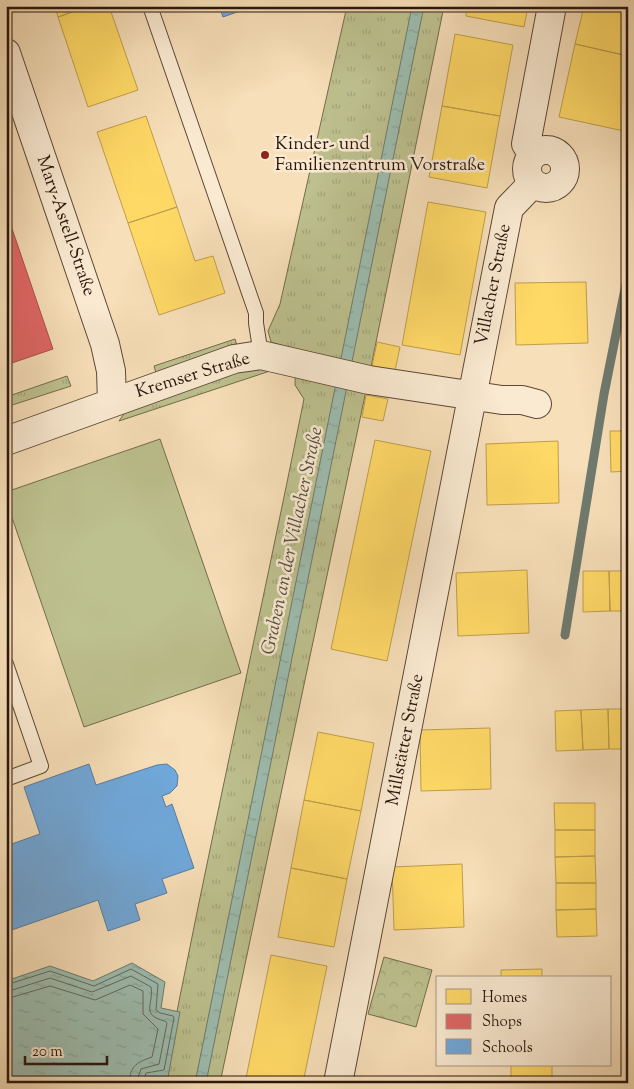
<svg xmlns="http://www.w3.org/2000/svg" width="634" height="1089" font-family="'Sorts Mill Goudy',serif">
	<defs>
		<pattern id="grass-tufts" width="24" height="20" patternUnits="userSpaceOnUse" patternTransform="scale(1.25)"><rect width="24" height="20" fill="#bdc18f"/><path d="M3 7l-1-3M5 7V3M7 7l1-3M15 17l-1-3M17 17v-4M19 17l1-3" fill="none" stroke="#a3a57a"/></pattern>
		<pattern id="park-crowns" width="20" height="18" patternUnits="userSpaceOnUse" patternTransform="scale(1.25)"><rect width="20" height="18" fill="#bdc18f"/><path d="M2 6a3 3 0 1 1 6 0M12 15a3 3 0 1 1 6 0" fill="none" stroke="#a3a57a"/></pattern>
		<pattern id="water-ripples" width="26" height="14" patternUnits="userSpaceOnUse" patternTransform="scale(1.25)"><rect width="26" height="14" fill="#9dbdb0"/><path d="M2 4q2-2 4 0t4 0M15 11q2-2 4 0t4 0" fill="none" stroke="#87a296"/></pattern>
	</defs>
	<rect width="100%" height="100%" fill="#f7dfb9"/>
	<filter id="stains"><feTurbulence type="fractalNoise" baseFrequency=".004" numOctaves="4"/><feColorMatrix values="0 0 0 0 .2 0 0 0 0 .09 0 0 0 0 .02 0 0 0 .5 -.17"/></filter>
	<radialGradient id="worn" r=".72"><stop offset=".6" stop-color="#630" stop-opacity="0"/><stop offset="1" stop-color="#630" stop-opacity=".3"/></radialGradient>
	<path fill="url(#grass-tufts)" stroke="#746b4e" d="M347,6H444L371,367L220,1083H163C207,854 258,628 304,399L295,385L296,349L271,342L268,331L280,304Z
		M235,339L238,349L157,376L154,366Z
		M266,365L270,371L119,421L130,405L240,369Z
		M67,376L71,386L6,407V397Z"/>
	<path fill="url(#park-crowns)" stroke="#746b4e" d="M384,957L432,970L416,1027L368,1014Z"/>
	<path fill="#bdc18f" stroke="#746b4e" d="M160,439L241,673L84,727L6,500V492Z"/>
	<path fill="url(#water-ripples)" stroke="#6f7a6e" d="M412,6H424L206,1083H195Z
		M132,963L165,982L161,1008L180,1012L168,1077H149L147,1083H6V981L50,966L93,981Z"/>
	<path fill="#ffd966" stroke="#bf9e4b" d="M55,6H89L58,17Z
		M89,6H109L138,90L88,107L58,17Z
		M467,6H528L524,27L466,16Z
		M584,6H628V56L575,44Z
		M455,34L513,45L500,116L442,106Z
		M575,44L628,56V113L624,131L559,117Z
		M442,106L500,116L487,188L429,177Z
		M146,116L177,207L128,223L97,132Z
		M428,202L486,212L460,355L402,345Z
		M177,207L195,261L213,256L225,293L159,315L128,223Z
		M586,282L588,343L516,345L515,283Z
		M377,342L400,347L395,371L372,366Z
		M366,395L388,399L383,421L362,417Z
		M610,431H628V471L611,472Z
		M375,440L431,451L387,661L331,649Z
		M558,441L559,503L487,505L486,444Z
		M527,570L529,633L458,636L456,573Z
		M583,571H609L610,611L583,612Z
		M609,571H628V611H610Z
		M608,709H628V749H609Z
		M608,709L609,749L583,750L581,710Z
		M581,710L583,750L556,751L555,711Z
		M490,728L491,789L421,791L420,730Z
		M318,732L374,743L361,811L304,800Z
		M304,800L361,811L347,879L291,868Z
		M554,803H595V830H555Z
		M555,830H595V856L555,857Z
		M595,856L596,883H556L555,857Z
		M462,864L464,927L394,930L392,867Z
		M291,868L347,879L334,947L278,937Z
		M556,883H596V909L556,910Z
		M596,909L597,936L557,937L556,910Z
		M271,955L327,966L303,1083H245Z
		M542,969V978H501V970Z
		M511,1065H552V1079L511,1080Z
		M552,1079V1083H512L511,1080Z"/>
	<path fill="#e06666" stroke="#a94e4b" d="M6,211L53,349L6,365Z"/>
	<path fill="#6fa8dc" stroke="#5a7c9e" d="M219,6H254L223,17Z
		M89,764L96,785L157,765L167,764L175,770L178,776L177,786L170,793L162,796L166,807L172,804L194,868L162,879L167,893L135,904L140,920L108,931L98,900L6,932V846L40,834L24,787Z"/>
	<g fill="none" stroke-linecap="round" stroke-linejoin="round">
		<path stroke="#64695e" stroke-width="1" d="M6,985L50,971L94,986L131,969L158,984L156,1010L160,1013L173,1016L174,1018L164,1070L146,1073L143,1083
			M6,992L50,978L92,992L131,976L151,987C154,1004 140,1015 165,1021L167,1023L159,1064L141,1069L136,1083
			M6,999L50,986L95,1000L130,985L143,991V1014L158,1029L152,1057C138,1062 130,1065 129,1083"/>
		<path stroke="#6f7a6e" stroke-width="9" d="M565,635L604,394L628,274"/>
		<g stroke="#5d4837" stroke-width="16">
			<path id="service" d="M150,6L256,313V323L261,355
				M6,664L41,766L6,779"/>
		</g>
		<g stroke="#5d4837" stroke-width="30">
			<path id="minor" d="M6,53L105,344L111,371L112,402
				M527 169a19 19 0 1 1 38 0a19 19 0 1 1-38 0Z
				M533,155L526,144L552,6
				M6,441L234,359L261,355L369,380L502,400H522L537,404
				M338,1083L509,208L533,183"/>
		</g>
		<use href="#service" stroke="#faead2" stroke-width="14"/>
		<use href="#minor" stroke="#faead2" stroke-width="28"/>
	</g>
	<circle fill="#8f2418" stroke="#faead2" stroke-width="2" cx="265" cy="155" r="5"/>
	<g text-anchor="middle" dominant-baseline="central" stroke-width="5" stroke-linejoin="round" paint-order="stroke">
		<g font-size="18" fill="#2a150c" stroke="#faead2" text-anchor="start">
			<text x="275" y="145">Kinder- und<tspan x="275" dy="21">Familienzentrum Vorstraße</tspan></text>
		</g>
		<g font-size="18" fill="#2a150c" stroke="#faead2">
			<text transform="translate(65 226) rotate(71)">Mary-Astell-Straße</text>
			<text transform="translate(494 285) rotate(-79)">Villacher Straße</text>
			<text transform="translate(193 376) rotate(-17)">Kremser Straße</text>
			<text transform="translate(406 740) rotate(-79)">Millstätter Straße</text>
		</g>
		<g font-size="19" font-style="italic" fill="#525045" stroke="#faead2">
			<text transform="translate(293 541) rotate(-78)">Graben an der Villacher Straße</text>
		</g>
	</g>
	<rect width="634" height="1089" fill="none" stroke="#f7dfb9" stroke-width="25"/>
	<rect x="8" y="8" width="619" height="1074" fill="none" stroke="#2a150c" stroke-width="2.5"/>
	<rect x="12" y="12" width="609" height="1064" fill="none" stroke="#2a150c"/>
	<rect x="436" y="976" width="175" height="90" fill="#faead2" stroke="#a79583"/>
	<rect x="446" y="989" width="25" height="15" fill="#ffd966" stroke="#a79583"/>
	<text x="482" y="1002" font-size="15" fill="#2a150c">Homes</text>
	<rect x="446" y="1014" width="25" height="15" fill="#e06666" stroke="#a79583"/>
	<text x="482" y="1026" font-size="15" fill="#2a150c">Shops</text>
	<rect x="446" y="1039" width="25" height="15" fill="#6fa8dc" stroke="#a79583"/>
	<text x="482" y="1052" font-size="15" fill="#2a150c">Schools</text>
	<path d="M25 1056v8h82v-8" fill="none" stroke="#2a150c" stroke-width="2.5"/>
	<text x="32" y="1056" font-size="15" fill="#2a150c" stroke="#faead2" stroke-width="4" paint-order="stroke">20 m</text>
	<rect width="100%" height="100%" filter="url(#stains)"/>
	<rect width="100%" height="100%" fill="url(#worn)"/>
</svg>
